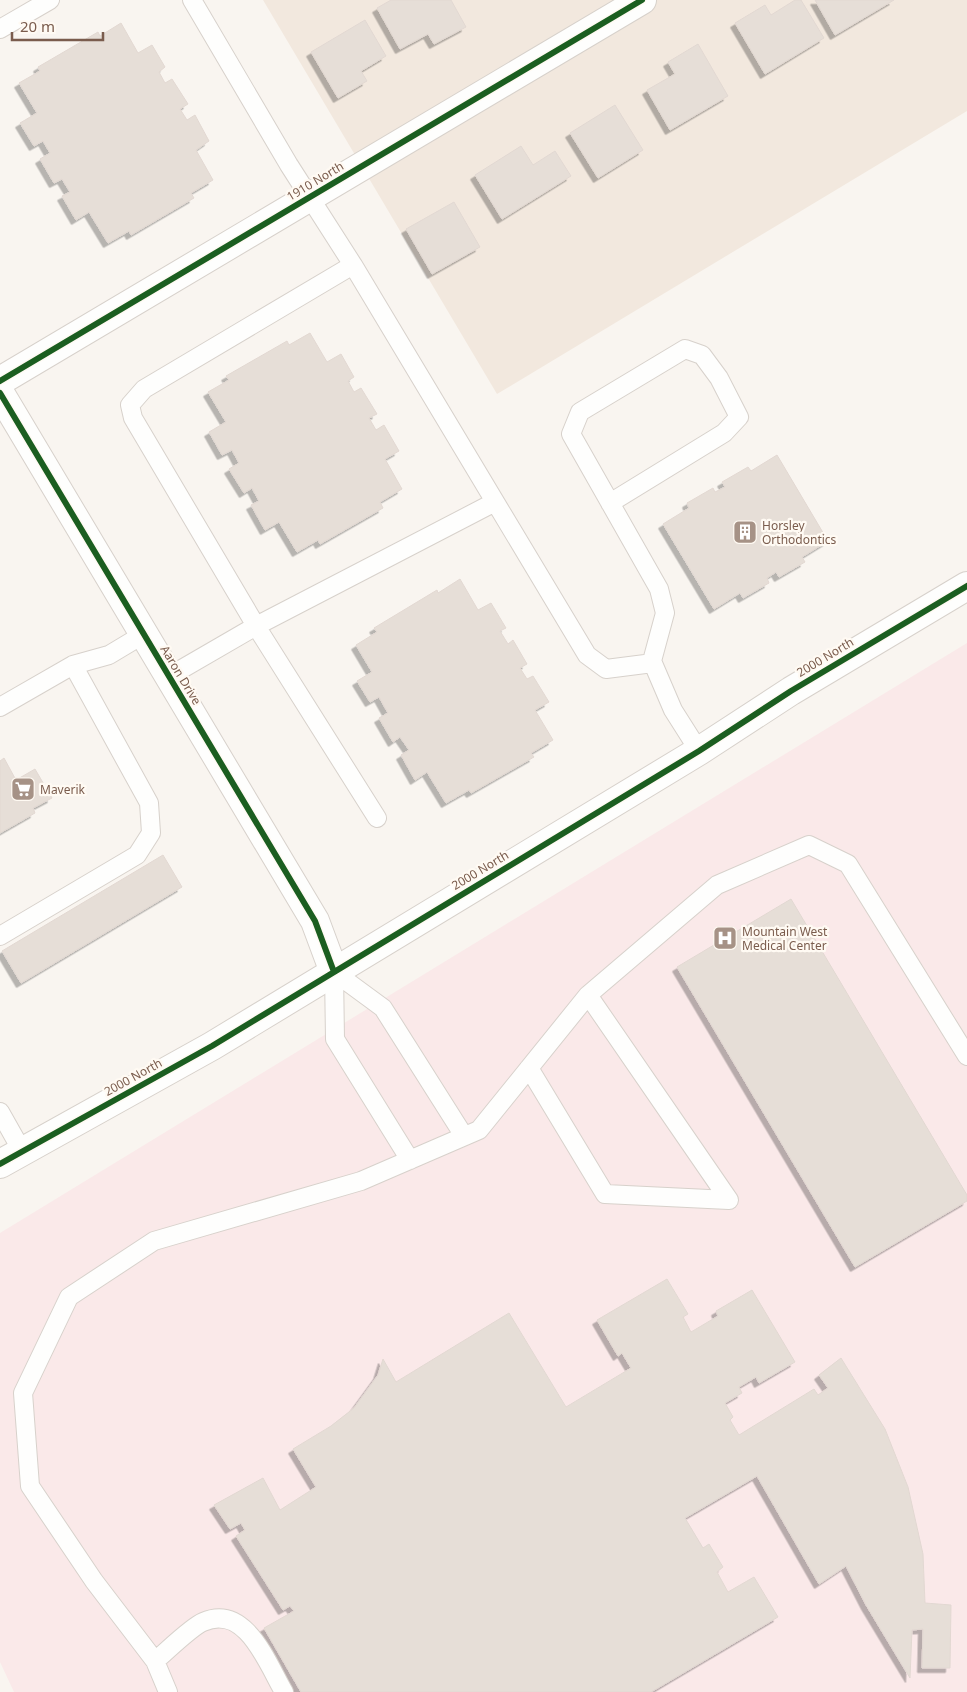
<svg xmlns="http://www.w3.org/2000/svg" width="967" height="1692" font-family="'Noto Sans',sans-serif">
	<defs>
		<filter id="shadow"><feDropShadow dx="-4.5" dy="4.5" stdDeviation="0" flood-color="#0004"/></filter>
	</defs>
	<rect width="100%" height="100%" fill="#f9f5f0"/>
	<path fill="#f2e8de" d="M263,0H967V111L497,394Z"/>
	<path fill="#fae9e9" d="M967,643V1692H14L0,1662V1233Z"/>
	<path fill="#e6ded7" stroke="#e2d8d2" filter="url(#shadow)" d="M391,0H451L466,27L434,44L428,34L400,49L377,8Z
		M795,0H801L824,38L765,74L735,23L765,5L771,15Z
		M815,0H894L835,35Z
		M365,20L386,56L361,71L367,81L338,98L311,52Z
		M121,23L138,53L152,45L165,67L159,72L165,83L172,79L188,104L180,109L187,120L195,115L209,141L196,150L213,180L191,193L194,198L131,235L129,231L108,243L89,212L76,220L62,196L70,192L62,179L54,183L40,159L50,153L43,141L34,146L20,123L37,113L19,83L40,71L38,67L98,32L100,36Z
		M698,44L728,96L670,130L647,90L675,74L668,62Z
		M615,105L643,150L598,178L570,133Z
		M521,146L533,165L555,151L571,176L502,219L475,175Z
		M454,202L480,247L432,274L406,229Z
		M310,333L327,362L341,354L354,377L348,381L354,392L361,388L377,414L369,418L376,430L384,425L399,451L385,459L402,489L380,502L383,508L320,544L318,540L297,552L279,522L265,530L251,505L259,501L252,488L244,493L229,469L239,463L232,450L222,455L209,432L226,422L208,392L229,380L226,376L287,341L289,345Z
		M777,455L828,541L802,557L805,562L779,577L776,572L767,578L769,583L743,598L740,593L714,609L663,524L689,508L687,503L713,488L715,492L725,487L722,482L748,467L751,471Z
		M460,579L478,610L491,603L506,628L500,631L508,644L513,640L527,664L520,668L527,679L533,676L549,702L535,710L553,740L531,753L534,757L471,793L469,790L446,803L427,772L415,780L401,755L409,750L400,737L393,742L379,718L388,713L379,697L370,702L357,681L372,672L356,645L377,632L374,628L437,590L438,593Z
		M4,758L16,780L35,769L52,798L33,808L35,813L0,833V761Z
		M163,855L182,887L21,983L2,951Z
		M791,899L967,1195V1201L855,1267L677,967Z
		M667,1279L688,1314L683,1317L691,1332L718,1316L716,1311L752,1290L795,1362L759,1383L756,1377L739,1387L742,1393L725,1403L733,1417L730,1420L739,1435L814,1389L818,1395L828,1388L819,1375L841,1358L885,1429L908,1487L923,1554L925,1603L951,1605L950,1668H922L923,1629L912,1630L910,1678L866,1605L846,1566L819,1584L757,1476L685,1518L703,1548L709,1544L723,1567L717,1572L728,1592L754,1577L778,1617L651,1692H301L264,1628L294,1611L290,1606L283,1610L236,1536L245,1530L241,1523L230,1529L214,1505L263,1478L280,1510L316,1487L293,1449L331,1426L354,1408L378,1375L383,1359L396,1382L509,1313L566,1407L631,1368L622,1353L618,1356L597,1320Z"/>
	<g fill="none" stroke-linecap="round" stroke-linejoin="round">
		<g stroke="#d7d1cb" stroke-width="20">
			<path id="service" d="M192,0L289,165L353,265L587,655L606,669L653,663
				M0,29L50,0
				M353,265L144,389L130,405L133,418L256,626L377,818
				M610,503L724,433L739,417L719,378L702,355L685,349L580,412L571,434L659,589L665,613L652,661L673,710L699,751
				M168,677L256,626L495,502
				M0,707L73,665L109,655L144,634
				M0,936L137,855L151,833L149,803L73,665
				M334,972L383,1008L464,1136
				M334,972L335,1039L410,1160
				M529,1068L605,1194L729,1200L588,995
				M0,1112L22,1151
				M155,1661C166,1652 191,1627 203,1622C246,1603 267,1663 284,1692
				M168,1692L155,1661L94,1581L30,1486L23,1393L69,1297L154,1241L361,1181L479,1130L588,995L717,885L809,845L848,864L967,1056"/>
		</g>
		<g stroke="#d7d1cb" stroke-width="30">
			<path id="minor" d="M0,381L642,0
				M0,393L315,921L334,972"/>
		</g>
		<g stroke="#d7d1cb" stroke-width="30">
			<path id="tertiary" d="M0,1164L212,1046L699,751L791,691L967,586"/>
		</g>
		<use href="#service" stroke="#fefefd" stroke-width="18"/>
		<use href="#minor" stroke="#fefefd" stroke-width="28"/>
		<use href="#tertiary" stroke="#fefefd" stroke-width="28"/>
		<g stroke="#fffaf3" stroke-width="9">
			<path id="cycleway" d="M0,381L642,0
				M0,393L315,921L334,972
				M0,1164L212,1046L699,751L791,691L967,586"/>
		</g>
		<use href="#cycleway" stroke="#1b5e20" stroke-width="6"/>
	</g>
	<defs>
		<g id="building-square" transform="scale(1.25)"><rect x="-9" y="-9" width="18" height="18" rx="4" fill="#a69286" stroke="#fffaf3"/><path d="M-4-6H4V6H1V3H-1V6H-4ZM-2.5-4.3h1.7v1.8h-1.7ZM.8-4.3h1.7v1.8H.8ZM-2.5-1h1.7V.8h-1.7ZM.8-1h1.7V.8H.8Z" fill="#fff"/></g>
		<g id="supermarket-square" transform="scale(1.25)"><rect x="-9" y="-9" width="18" height="18" rx="4" fill="#a69286" stroke="#fffaf3"/><path d="M-6-5.5h2.5l.6 2H6L4.5 2H-2.5L-4.4-4H-6ZM-1.5 3.2a1.3 1.3 0 1 0 .1 0ZM3 3.2a1.3 1.3 0 1 0 .1 0Z" fill="#fff"/></g>
		<g id="hospital-square" transform="scale(1.25)"><rect x="-9" y="-9" width="18" height="18" rx="4" fill="#a69286" stroke="#fffaf3"/><path d="M-5-5h3v3.5h4V-5h3V5h-3V1.5h-4V5h-3Z" fill="#fff"/></g>
	</defs>
	<g fill-rule="evenodd">
		<use href="#building-square" x="745" y="532"/>
		<use href="#supermarket-square" x="23" y="789"/>
		<use href="#hospital-square" x="725" y="938"/>
	</g>
	<g text-anchor="middle" dominant-baseline="central" stroke-width="4.5" stroke-linejoin="round" paint-order="stroke">
		<g font-size="12" fill="#7a5c4d" stroke="#fffaf3">
			<text transform="translate(315 181) rotate(-31)">1910 North</text>
			<text transform="translate(825 657) rotate(-31)">2000 North</text>
			<text transform="translate(181 675) rotate(59)">Aaron Drive</text>
			<text transform="translate(480 870) rotate(-31)">2000 North</text>
			<text transform="translate(133 1077) rotate(-29)">2000 North</text>
		</g>
		<g font-size="12" fill="#7a5c4d" stroke="#fffaf3" text-anchor="start">
			<text x="762" y="525">Horsley<tspan x="762" dy="14">Orthodontics</tspan></text>
			<text x="40" y="789">Maverik</text>
			<text x="742" y="931">Mountain West<tspan x="742" dy="14">Medical Center</tspan></text>
		</g>
	</g>
	<path d="M12 32v8h91v-8" fill="none" stroke="#7a5c4d" stroke-width="2.5"/>
	<text x="20" y="32" font-size="15" fill="#7a5c4d" stroke="#fffaf3" stroke-width="4" paint-order="stroke">20 m</text>
</svg>
